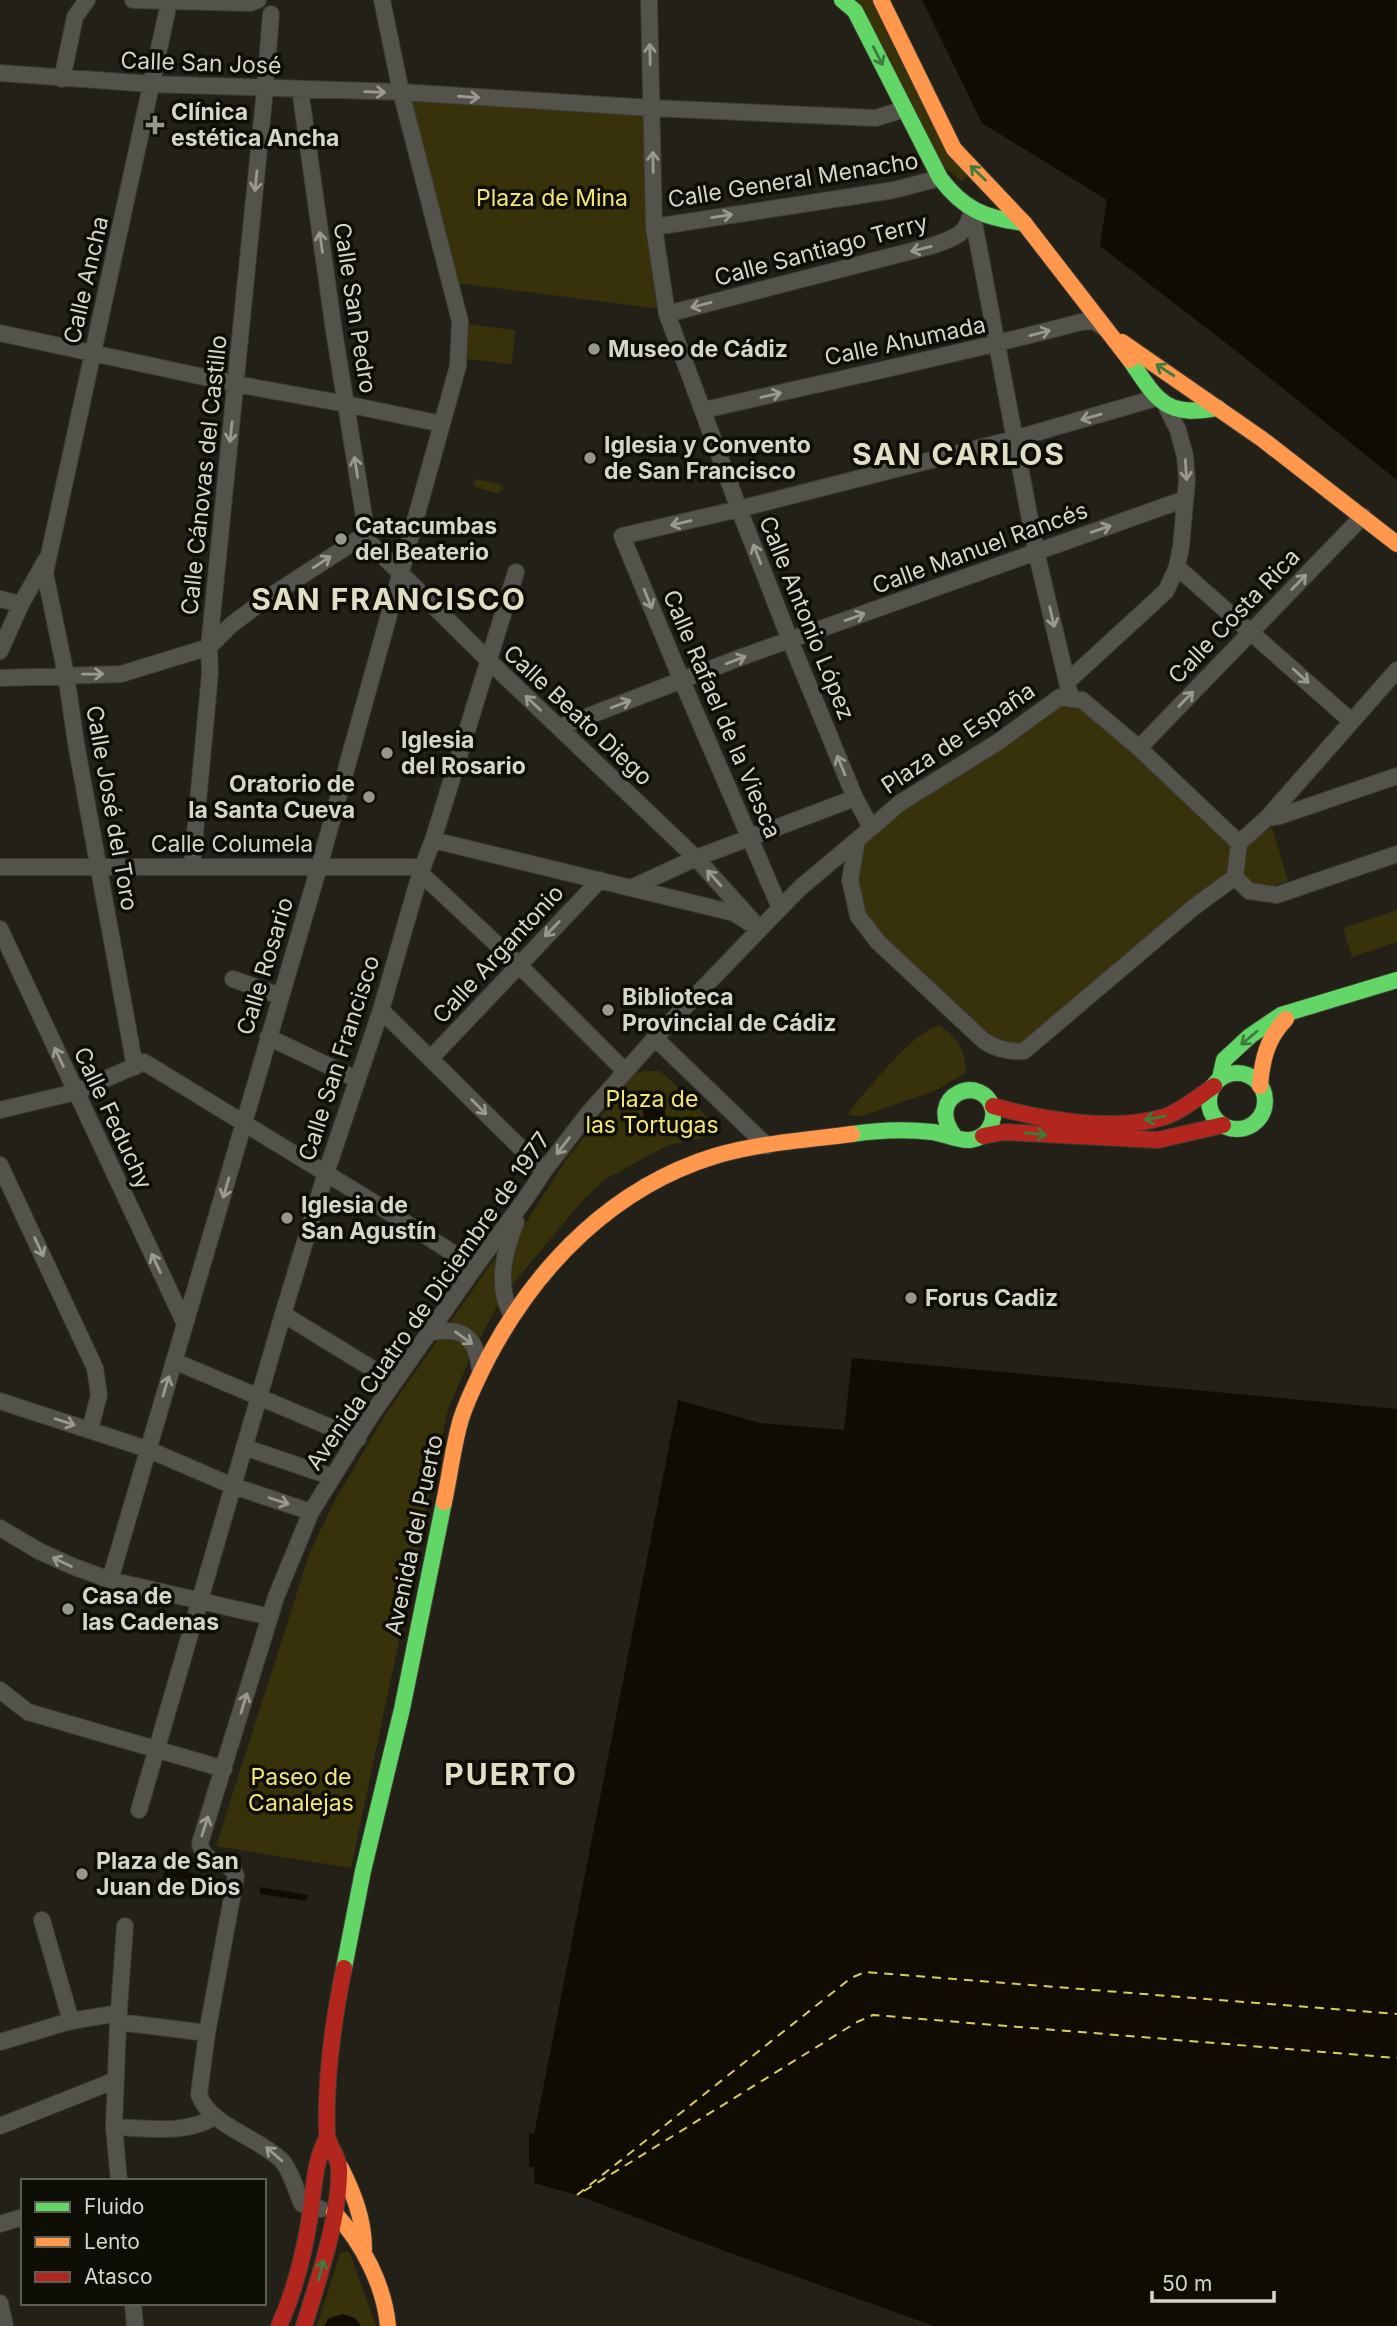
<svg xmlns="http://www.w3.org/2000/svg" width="1397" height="2326" font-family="Inter,sans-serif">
	<rect width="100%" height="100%" fill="#222017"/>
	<path fill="#373209" d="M857,0H876L968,176L962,181L944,168Z
		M401,92L651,108L665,303L653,308L456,283Z
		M466,324L515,330L512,364L467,359Z
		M476,479L499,484L503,488L502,490L498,493L477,488L473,483Z
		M1060,697L1082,700L1239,843L1235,877L1024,1051L993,1047L858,916L857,840Z
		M1272,827L1288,881L1256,890L1242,880L1243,847Z
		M1397,910V942L1352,957L1343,928Z
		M939,1025C958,1039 965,1048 966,1072L939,1089L863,1116L848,1115L855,1104C875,1082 912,1033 939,1025Z
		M646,1071H660L667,1077L719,1129L716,1135L668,1145L604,1180L582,1201L513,1284L507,1280L514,1241L566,1160L635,1073Z
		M495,1258L499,1303L475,1347L448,1409L351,1868L216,1846L310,1552L334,1502L385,1415Z
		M347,2251L350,2254L376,2326H317L340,2254Z"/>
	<path fill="#100c02" d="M922,0H1397V480L1235,350L1100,246L1107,200L982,123Z
		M643 1112a11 11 0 1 1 22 0a11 11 0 1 1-22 0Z
		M852,1358L1397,1409V2326H934L722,2250L577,2195L534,2183V2168H529V2133H534L678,1400L760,1423L844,1430Z
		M166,1867L209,1877L207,1884L164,1875Z
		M260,1887L308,1895L307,1901L260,1894Z
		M343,2314L355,2318L361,2326H324L329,2318Z"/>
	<path fill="#222017" d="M674,1400H678L534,2134L529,2133V2167H534V2183L531,2181V2171L526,2168V2132L531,2130Z"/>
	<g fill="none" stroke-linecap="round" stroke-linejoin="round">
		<path stroke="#dacc5d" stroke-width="2" stroke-dasharray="9 7" stroke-linecap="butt" d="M584,2191L857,2022L873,2015L1397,2058
			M577,2195L851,1978L865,1972L1397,2014"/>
		<g stroke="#3c3b33" stroke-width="18">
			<path id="street" d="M133,0L250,3L258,0
				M649,0L654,227L667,314L739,509L790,640L855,798L871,827
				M0,73L151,84L401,92L651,108L876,118L905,109
				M62,79L75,17L87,0
				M300,89L334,331L368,541L489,661L696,858L760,929
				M972,212L1036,551L1071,699
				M654,227L894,190L940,178
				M667,314L935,245C955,237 965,236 971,214
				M0,333L236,384L346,404L442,424
				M704,410C830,381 957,355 1081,322L1094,321L1106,329
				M1177,567L1351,721
				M0,599L21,604
				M0,651L21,604L46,560
				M0,678L121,674L209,647L231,625L263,601L366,534
				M1067,682L1166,591L1177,567L1181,547L1187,480L1185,456L1178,430L1166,406
				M1060,697L1082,700L1139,748L1239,843L1235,877L1194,907L1024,1051C1010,1052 996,1049 984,1041L878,942L858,916L850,880L857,840L900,803L998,742Z
				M560,727L739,658L1185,499
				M1139,748L1363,516
				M1267,818L1397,670
				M433,840L734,913L748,922
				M1239,843L1267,818L1280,816L1397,776
				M192,866L210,673L209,647L265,89L271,14
				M0,867H414L519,965L625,1071
				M1235,877L1249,891L1277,895L1397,854
				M631,888L696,858L855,798
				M780,908L682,681L622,536L739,509L1014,439L1156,398
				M0,929L185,1324
				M233,979L280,996
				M381,1010L544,1171
				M268,1037L356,1079
				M655,1038L767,1146
				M430,1059L600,880
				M135,1067L77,749L66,675L45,573L167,12
				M0,1110L76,1092L144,1062L368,1199L475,1267
				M0,1165L95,1368L99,1395L90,1430
				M283,1314L394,1382
				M511,1314C496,1284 504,1252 516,1222
				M428,1333C462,1326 476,1335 480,1370
				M174,1361L358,1439
				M0,1401L147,1449L233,1486L311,1512
				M244,1447L332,1477
				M0,1528L39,1551L72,1566L110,1580L270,1617
				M110,1580L319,867L458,366L460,321L401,92L382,0
				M0,1690L28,1712L224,1769
				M139,1810L283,1314L326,1173L381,1010L421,871L433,840L516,572
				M42,1920L71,2021
				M118,2022L207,2033
				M0,2042L71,2021L119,2013
				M0,2126L116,2080
				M114,2127C147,2128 186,2135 214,2117
				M119,2181L114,2127L118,2022L125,1926
				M321,2209L302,2204C296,2191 291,2169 280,2159C257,2137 207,2124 199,2094L207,2033L236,1876C228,1855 205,1870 200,1843L276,1597L311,1512L370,1417L475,1267L526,1198L544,1171L586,1116L655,1038L760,929L800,888L857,840
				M0,2224L23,2217
				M0,2303L5,2326
				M133,2303L135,2326"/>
		</g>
		<g stroke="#3c3b33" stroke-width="18">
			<path id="fast" d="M842,0L855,11L940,178C964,210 985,218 1024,223
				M1130,360C1157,400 1165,418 1218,408
				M1209 1101a28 28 0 1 1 56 0a28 28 0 1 1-56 0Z
				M1220,1078L1224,1060L1250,1036L1281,1015L1397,980
				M852,1134C879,1130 906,1129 933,1132C945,1134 958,1141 970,1140C977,1139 984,1136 988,1130C992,1124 994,1117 993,1110C984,1071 922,1095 955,1137
				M344,1968L363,1871L402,1709L444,1502"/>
		</g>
		<g stroke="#3c3b33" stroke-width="18">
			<path id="slow" d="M881,0L954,149L1024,223L1130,360
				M1122,342L1262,439L1397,544
				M1260,1086C1262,1060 1267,1038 1286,1019
				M444,1502C450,1475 453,1446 461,1419C468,1397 479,1376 489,1356C538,1264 614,1187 715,1156C759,1143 806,1140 852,1134
				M341,2168C354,2194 364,2220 364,2249
				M334,2212C362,2243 384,2284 388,2326"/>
		</g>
		<g stroke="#3c3b33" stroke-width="18">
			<path id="jam" d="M993,1106C1041,1120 1115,1132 1164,1117C1182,1111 1198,1097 1214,1086
				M983,1136L1004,1132L1158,1140L1223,1125
				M279,2326C294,2293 303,2258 309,2222C314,2194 313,2164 327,2138
				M304,2326C318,2281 340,2216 339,2169C339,2156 328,2146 327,2134C325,2079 333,2022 344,1968"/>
		</g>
		<use href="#street" stroke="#54534b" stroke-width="16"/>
		<use href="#fast" stroke="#63d668" stroke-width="16"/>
		<use href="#slow" stroke="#ff974d" stroke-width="16"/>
		<use href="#jam" stroke="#b3261e" stroke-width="16"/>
	</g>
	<defs><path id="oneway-shaft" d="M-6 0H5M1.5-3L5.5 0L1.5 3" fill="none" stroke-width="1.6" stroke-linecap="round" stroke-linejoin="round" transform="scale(1.75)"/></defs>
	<g stroke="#9c9a90">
		<use href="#oneway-shaft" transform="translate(650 54) rotate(-91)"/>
		<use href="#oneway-shaft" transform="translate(375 92) rotate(2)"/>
		<use href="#oneway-shaft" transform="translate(469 97) rotate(4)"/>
		<use href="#oneway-shaft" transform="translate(653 162) rotate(-91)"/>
		<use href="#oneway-shaft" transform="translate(256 181) rotate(96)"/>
		<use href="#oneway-shaft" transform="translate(722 216) rotate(-9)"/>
		<use href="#oneway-shaft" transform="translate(321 242) rotate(-98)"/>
		<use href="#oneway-shaft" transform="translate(921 249) rotate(166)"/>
		<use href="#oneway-shaft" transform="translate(701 305) rotate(165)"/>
		<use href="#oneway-shaft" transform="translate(1040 333) rotate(-15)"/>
		<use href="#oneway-shaft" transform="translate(771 395) rotate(-13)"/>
		<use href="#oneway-shaft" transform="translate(1091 417) rotate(164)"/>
		<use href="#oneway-shaft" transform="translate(231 432) rotate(96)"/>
		<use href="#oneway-shaft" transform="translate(356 467) rotate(-99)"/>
		<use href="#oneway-shaft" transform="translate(1186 470) rotate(86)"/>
		<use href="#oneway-shaft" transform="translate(681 523) rotate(167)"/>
		<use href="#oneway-shaft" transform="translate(1101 529) rotate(-19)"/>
		<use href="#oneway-shaft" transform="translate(757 554) rotate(-111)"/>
		<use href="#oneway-shaft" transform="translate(322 562) rotate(-33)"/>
		<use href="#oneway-shaft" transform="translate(1299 582) rotate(-46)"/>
		<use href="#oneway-shaft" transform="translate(648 599) rotate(68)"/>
		<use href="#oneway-shaft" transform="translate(855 617) rotate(-20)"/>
		<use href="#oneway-shaft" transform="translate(1052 617) rotate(77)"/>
		<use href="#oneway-shaft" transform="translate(736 660) rotate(-21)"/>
		<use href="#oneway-shaft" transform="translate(93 674) rotate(-1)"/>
		<use href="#oneway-shaft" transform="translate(1301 676) rotate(42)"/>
		<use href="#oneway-shaft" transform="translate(1186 699) rotate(-46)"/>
		<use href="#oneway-shaft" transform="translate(533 703) rotate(-137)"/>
		<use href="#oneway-shaft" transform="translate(621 704) rotate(-21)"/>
		<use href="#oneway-shaft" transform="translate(841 765) rotate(-112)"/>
		<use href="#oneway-shaft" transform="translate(714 878) rotate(-132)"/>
		<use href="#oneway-shaft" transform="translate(552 929) rotate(134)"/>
		<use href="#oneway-shaft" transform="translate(59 1057) rotate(-115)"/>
		<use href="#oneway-shaft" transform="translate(479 1107) rotate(45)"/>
		<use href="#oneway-shaft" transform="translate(563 1146) rotate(128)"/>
		<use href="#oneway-shaft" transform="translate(226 1188) rotate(106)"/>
		<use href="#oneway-shaft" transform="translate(39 1247) rotate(65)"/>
		<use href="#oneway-shaft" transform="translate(156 1263) rotate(-115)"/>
		<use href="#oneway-shaft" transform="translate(464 1338) rotate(36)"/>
		<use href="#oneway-shaft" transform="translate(166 1386) rotate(-73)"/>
		<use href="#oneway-shaft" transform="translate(65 1422) rotate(18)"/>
		<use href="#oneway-shaft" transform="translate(279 1501) rotate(18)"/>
		<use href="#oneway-shaft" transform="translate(62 1562) rotate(-155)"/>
		<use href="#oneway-shaft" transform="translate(244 1703) rotate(-73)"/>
		<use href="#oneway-shaft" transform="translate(205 1826) rotate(-72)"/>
		<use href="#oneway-shaft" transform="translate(274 2154) rotate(-139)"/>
	</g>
	<g stroke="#3d7c3c">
		<use href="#oneway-shaft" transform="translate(878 56) rotate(63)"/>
		<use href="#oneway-shaft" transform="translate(978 173) rotate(-136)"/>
		<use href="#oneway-shaft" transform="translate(1165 370) rotate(-147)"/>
		<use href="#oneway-shaft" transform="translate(1249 1038) rotate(140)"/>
		<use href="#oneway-shaft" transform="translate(1155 1118) rotate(169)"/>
		<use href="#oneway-shaft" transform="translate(1036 1134) rotate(6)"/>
		<use href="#oneway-shaft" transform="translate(321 2270) rotate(-76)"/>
	</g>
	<g fill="#97968b" stroke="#0e0d06" stroke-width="2.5">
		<path d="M151.5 114.5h7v7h7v7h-7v7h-7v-7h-7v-7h7z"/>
		<circle cx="594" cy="349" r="7"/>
		<circle cx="590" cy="458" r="7"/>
		<circle cx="341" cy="539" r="7"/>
		<circle cx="387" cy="753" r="7"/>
		<circle cx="369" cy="797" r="7"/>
		<circle cx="608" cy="1010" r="7"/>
		<circle cx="287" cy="1218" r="7"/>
		<circle cx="911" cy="1298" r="7"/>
		<circle cx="68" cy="1609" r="7"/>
		<circle cx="82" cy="1874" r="7"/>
	</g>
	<g text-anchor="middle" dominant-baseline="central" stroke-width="7" stroke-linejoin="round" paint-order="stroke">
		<g font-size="23" fill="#d6d5c9" stroke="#0e0d06">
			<text transform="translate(201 63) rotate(2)">Calle San José</text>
			<text transform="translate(793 180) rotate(-9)">Calle General Menacho</text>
			<text transform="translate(821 250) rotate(-15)">Calle Santiago Terry</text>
			<text transform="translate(86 280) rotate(-77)">Calle Ancha</text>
			<text transform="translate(355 308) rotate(81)">Calle San Pedro</text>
			<text transform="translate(905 341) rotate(-12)">Calle Ahumada</text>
			<text transform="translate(204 475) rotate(-84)">Calle Cánovas del Castillo</text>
			<text transform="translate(980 548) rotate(-20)">Calle Manuel Rancés</text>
			<text transform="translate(1234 616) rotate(-46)">Calle Costa Rica</text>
			<text transform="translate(807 618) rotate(68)">Calle Antonio López</text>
			<text transform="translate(722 714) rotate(67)">Calle Rafael de la Viesca</text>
			<text transform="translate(578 715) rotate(43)">Calle Beato Diego</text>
			<text transform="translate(958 738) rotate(-34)">Plaza de España</text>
			<text transform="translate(112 808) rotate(80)">Calle José del Toro</text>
			<text x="232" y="844">Calle Columela</text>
			<text transform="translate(498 954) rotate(-47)">Calle Argantonio</text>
			<text transform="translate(265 966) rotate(-73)">Calle Rosario</text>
			<text transform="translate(339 1058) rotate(-72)">Calle San Francisco</text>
			<text transform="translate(113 1118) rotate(65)">Calle Feduchy</text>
			<text transform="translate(428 1301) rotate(-55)">Avenida Cuatro de Diciembre de 1977</text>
			<text transform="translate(414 1535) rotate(-78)">Avenida del Puerto</text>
		</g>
		<g font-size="23" font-weight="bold" fill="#d6d5c9" stroke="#0e0d06" text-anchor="start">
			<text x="171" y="112">Clínica<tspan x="171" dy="26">estética Ancha</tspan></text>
			<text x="608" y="349">Museo de Cádiz</text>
			<text x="604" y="445">Iglesia y Convento<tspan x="604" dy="26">de San Francisco</tspan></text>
			<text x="355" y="526">Catacumbas<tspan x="355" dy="26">del Beaterio</tspan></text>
			<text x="401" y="740">Iglesia<tspan x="401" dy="26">del Rosario</tspan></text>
			<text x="355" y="784" text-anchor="end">Oratorio de<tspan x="355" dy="26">la Santa Cueva</tspan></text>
			<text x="622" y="997">Biblioteca<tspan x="622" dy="26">Provincial de Cádiz</tspan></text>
			<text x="301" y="1205">Iglesia de<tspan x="301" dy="26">San Agustín</tspan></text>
			<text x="925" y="1298">Forus Cadiz</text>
			<text x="82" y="1596">Casa de<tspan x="82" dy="26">las Cadenas</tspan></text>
			<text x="96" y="1861">Plaza de San<tspan x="96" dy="26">Juan de Dios</tspan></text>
		</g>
		<g font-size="23" fill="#f3e576" stroke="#0e0d06">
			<text x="552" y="198">Plaza de Mina</text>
			<text x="652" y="1099">Plaza de<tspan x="652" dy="26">las Tortugas</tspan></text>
			<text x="301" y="1777">Paseo de<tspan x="301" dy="26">Canalejas</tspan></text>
		</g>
		<g font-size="30" font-weight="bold" letter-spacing="2" fill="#e1dec6" stroke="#0e0d06">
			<text x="959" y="454">SAN CARLOS</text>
			<text x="389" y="599">SAN FRANCISCO</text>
			<text x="511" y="1774">PUERTO</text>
		</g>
	</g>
	<rect x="21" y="2179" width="245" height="126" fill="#0e0d06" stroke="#5e5d54" stroke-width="2"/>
	<rect x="35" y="2202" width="35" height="10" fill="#63d668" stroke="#5e5d54" stroke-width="2"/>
	<text x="84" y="2214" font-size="21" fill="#d6d5c9">Fluido</text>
	<rect x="35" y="2237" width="35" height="10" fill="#ff974d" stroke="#5e5d54" stroke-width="2"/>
	<text x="84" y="2249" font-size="21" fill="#d6d5c9">Lento</text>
	<rect x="35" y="2272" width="35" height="10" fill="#b3261e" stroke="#5e5d54" stroke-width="2"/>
	<text x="84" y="2284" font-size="21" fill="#d6d5c9">Atasco</text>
	<path d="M1152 2291v10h122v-10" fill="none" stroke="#d6d5c9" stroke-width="3.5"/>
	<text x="1162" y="2291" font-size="21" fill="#d6d5c9" stroke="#0e0d06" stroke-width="5" paint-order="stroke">50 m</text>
</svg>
